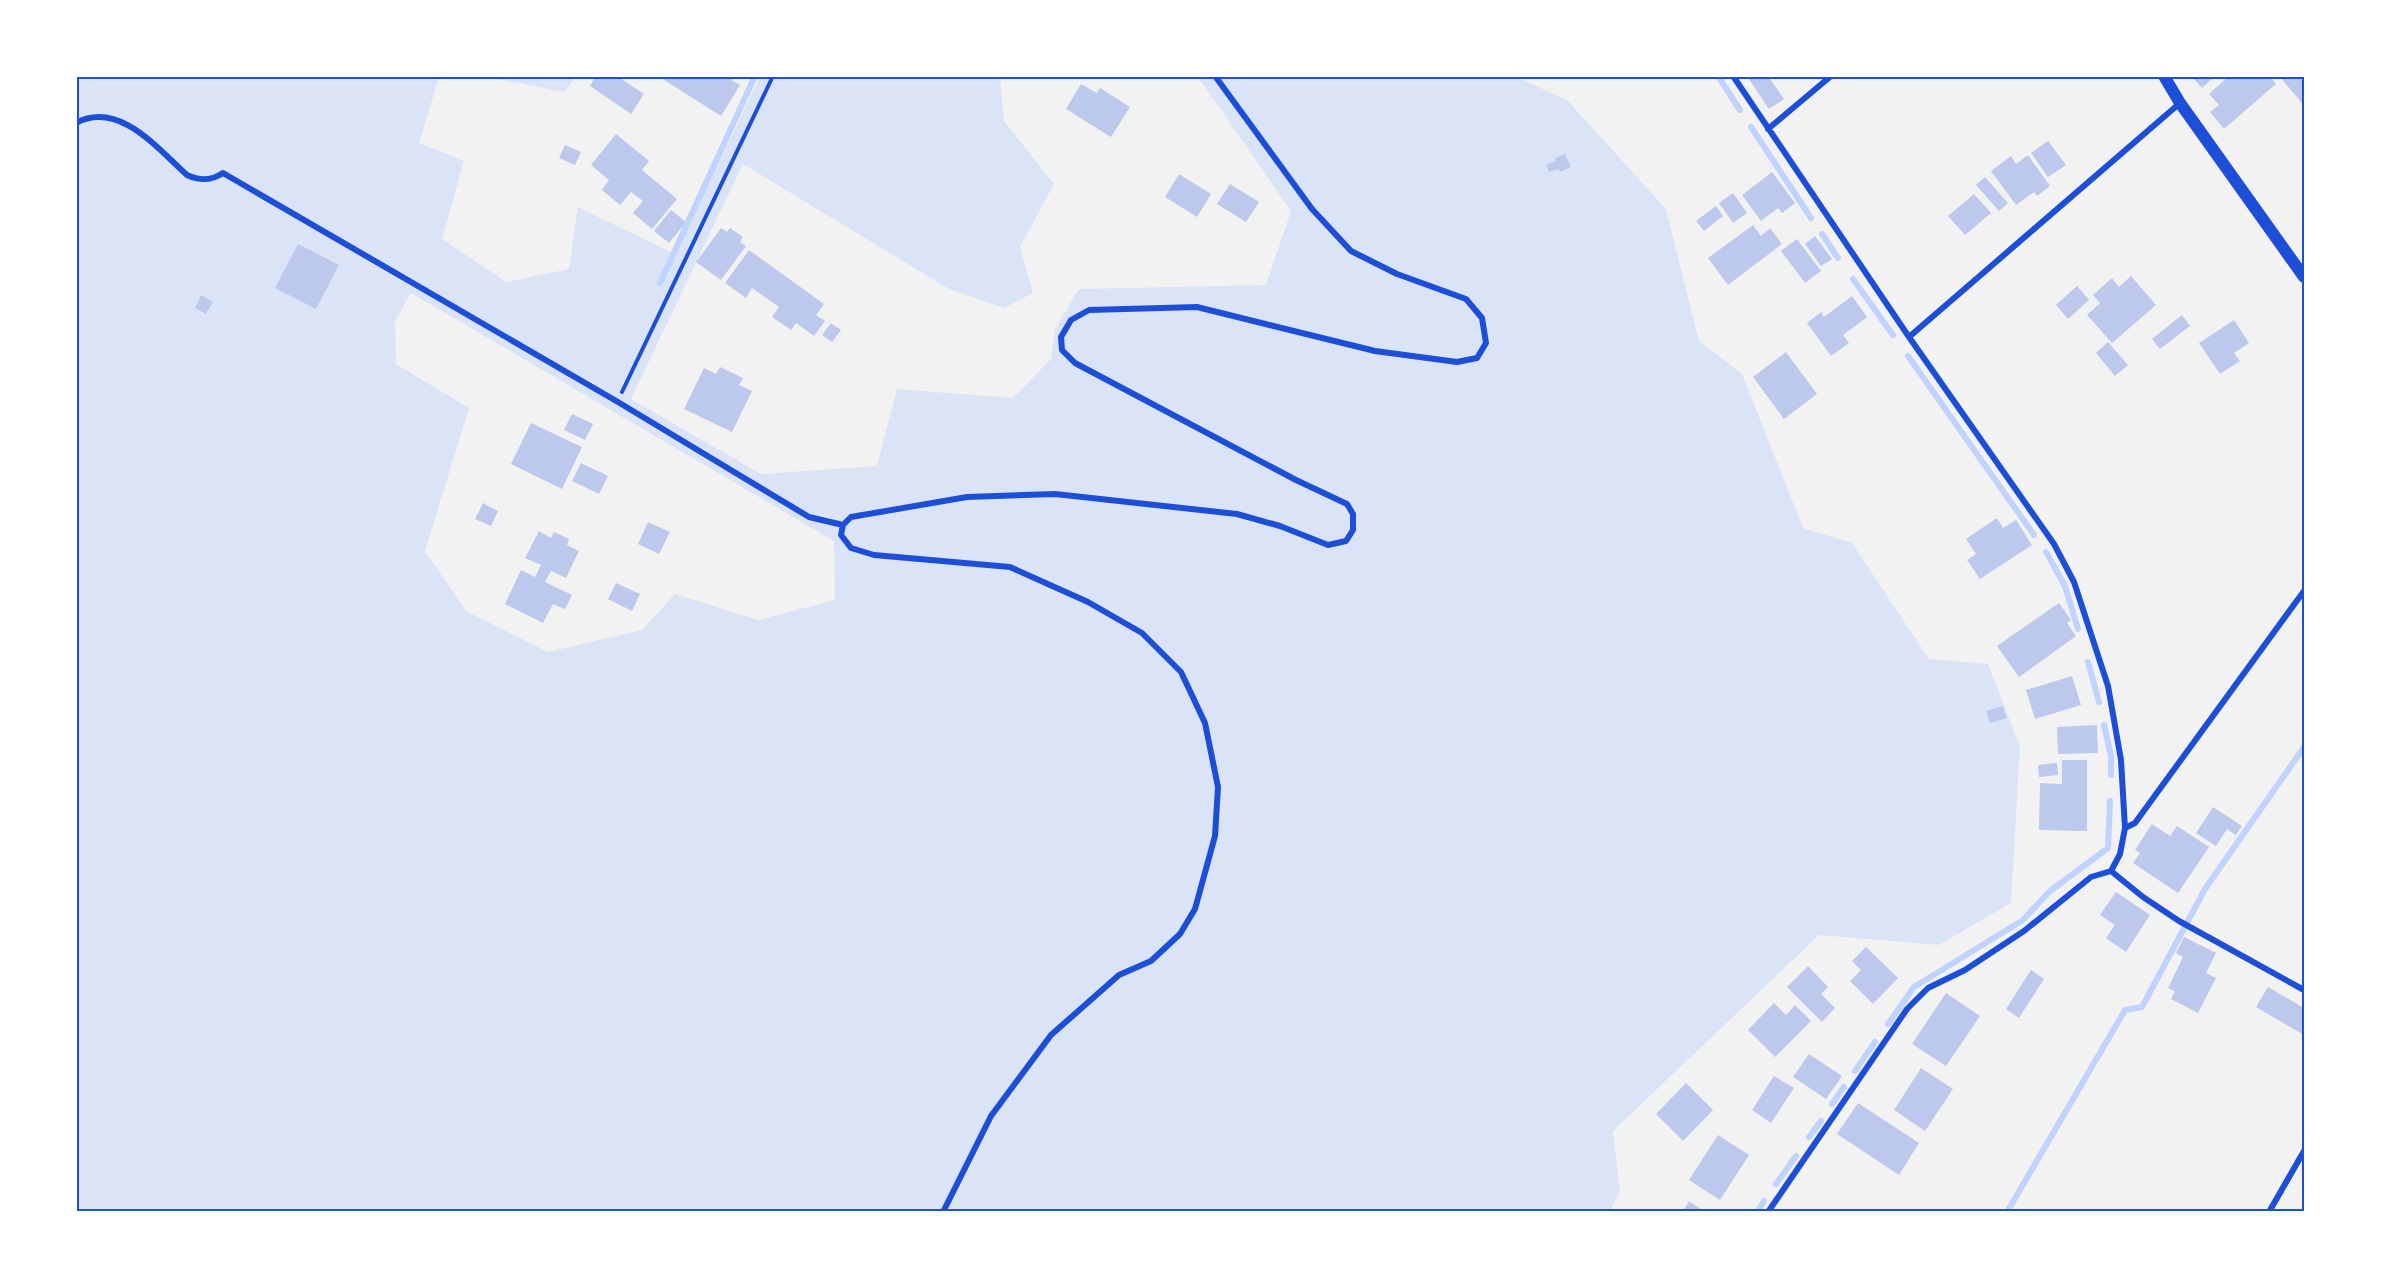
<svg xmlns="http://www.w3.org/2000/svg" width="2381" height="1288" font-family="Literata,serif">
	<rect width="100%" height="100%" fill="#f2f2f2"/>
	<path fill="#dbe4f7" fill-rule="evenodd" d="M76,77H439L419,143L464,161L442,239L506,282L569,269L578,207L675,254L760,77H1000L1004,121L1054,184L1020,247L1033,293L1004,308L949,289L743,164L631,399L761,474L877,466L897,389L1013,398L1051,359L1055,329L1079,289L1266,285L1291,211L1198,77H1516L1567,100L1666,209L1699,341L1742,374L1803,528L1852,543L1929,659L1988,664L2020,747L2011,903L1939,945L1819,935L1613,1131L1620,1192L1610,1211H77ZM411,293L834,541L835,600L758,620L675,594L642,630L548,652L466,611L425,551L469,408L396,364L395,321Z
		M486,77L575,76V77L565,92Z"/>
	<g fill="none" stroke-linecap="round" stroke-linejoin="round">
		<path stroke="#bfd3fe" stroke-width="6" d="M1718,76L1740,110
			M1751,127L1811,218
			M1822,234L1838,258
			M1853,279L1893,335
			M660,283L755,76
			M1908,356L2034,535
			M2046,552L2065,586L2078,629
			M2088,662L2099,702
			M2104,725L2111,756V775
			M1888,1024L1914,987L2023,920L2050,891L2108,848L2110,801
			M1855,1071L1875,1042
			M1832,1104L1844,1087
			M1809,1137L1821,1121
			M1776,1184L1796,1156
			M1757,1212L1764,1201
			M2007,1212L2125,1010L2142,1007L2205,889L2304,747"/>
	</g>
	<path fill="#bdc9ec" d="M596,76H617L644,94L631,114L590,86Z
		M658,76H734L731,80L740,85L721,116Z
		M1747,76H1768L1784,99L1769,109Z
		M2197,76H2215L2202,88L2194,79Z
		M2229,76H2269L2276,84L2224,129L2210,112L2219,105L2209,94Z
		M2279,76H2299L2304,83V101L2302,103Z
		M1081,84L1097,93L1100,88L1130,107L1111,137L1066,109Z
		M616,134L649,161L642,170L677,199L652,229L633,213L643,201L631,192L620,205L602,190L609,180L591,165Z
		M2048,141L2066,165L2048,177L2031,153Z
		M565,145L581,152L575,165L559,158Z
		M1565,154L1571,167L1560,172L1559,169L1549,172L1546,165L1556,161L1555,158Z
		M2028,155L2050,186L2037,196L2034,192L2016,205L1991,171L2011,156L2016,164Z
		M1772,172L1795,203L1782,213L1778,208L1761,221L1742,195Z
		M1179,174L1211,194L1197,217L1165,197Z
		M1985,177L2008,203L1999,211L1976,185Z
		M1230,184L1259,202L1246,222L1217,204Z
		M1733,193L1747,213L1733,223L1719,203Z
		M1974,194L1991,213L1965,235L1948,216Z
		M1716,206L1723,216L1704,231L1696,221Z
		M671,210L686,222L669,243L654,231Z
		M1753,225L1761,236L1770,228L1782,244L1728,285L1708,258Z
		M721,228L727,232L730,228L743,237L740,242L746,246L721,280L696,262Z
		M1815,236L1832,259L1821,266L1805,244Z
		M1797,239L1821,271L1805,283L1781,251Z
		M298,244L339,265L316,309L275,288Z
		M749,250L824,304L816,315L825,321L814,336L796,323L791,330L772,317L779,307L752,288L746,298L725,283Z
		M2131,276L2156,305L2112,343L2087,315L2100,303L2093,295L2112,278L2119,287Z
		M2077,286L2089,300L2068,319L2056,305Z
		M201,295L213,302L206,314L195,308Z
		M1852,296L1867,317L1843,335L1849,343L1831,356L1807,323L1821,312L1824,317Z
		M2182,315L2190,326L2160,349L2152,339Z
		M2234,320L2249,343L2234,353L2240,361L2220,374L2199,343Z
		M831,323L841,330L832,342L822,335Z
		M2108,342L2128,365L2115,376L2096,353Z
		M1786,352L1817,394L1784,419L1753,377Z
		M720,367L743,378L739,385L752,391L732,432L684,409L704,368L716,374Z
		M572,414L593,424L585,440L564,430Z
		M531,423L582,447L562,489L511,464Z
		M581,463L608,476L599,494L572,481Z
		M483,503L498,511L491,526L475,519Z
		M1997,518L2003,528L2016,520L2032,545L1980,579L1967,560L1976,554L1966,539Z
		M648,522L670,532L659,554L638,544Z
		M539,531L551,538L554,532L569,539L567,545L579,551L566,578L551,571L545,582L572,595L565,609L553,604L543,623L505,604L521,570L535,577L541,565L525,558Z
		M616,583L640,594L632,611L608,599Z
		M2059,603L2071,620L2067,623L2076,636L2019,677L1997,646Z
		M2072,676L2081,705L2035,719L2026,690Z
		M2003,706L2007,718L1990,723L1986,711Z
		M2097,725L2098,753L2058,754L2057,727Z
		M2062,760H2087V831L2039,830L2040,783L2062,784Z
		M2057,763L2058,775L2039,777L2038,765Z
		M2213,807L2242,826L2236,835L2227,829L2216,846L2196,833Z
		M2152,824L2170,836L2177,826L2209,847L2178,893L2133,863L2140,853L2135,850Z
		M2116,892L2150,915L2126,952L2106,938L2115,925L2100,915Z
		M2184,937L2216,953L2206,973L2216,978L2198,1013L2171,999L2175,991L2168,988L2183,957L2176,953Z
		M1866,947L1898,978L1873,1004L1850,981L1861,970L1852,961Z
		M1808,966L1828,987L1821,994L1835,1008L1822,1022L1787,987Z
		M2031,970L2044,979L2019,1018L2006,1009Z
		M2268,987L2304,1008V1035L2256,1007Z
		M1946,993L1980,1016L1946,1066L1912,1044Z
		M1774,1003L1786,1015L1795,1005L1811,1021L1775,1057L1748,1030Z
		M1809,1054L1842,1076L1826,1099L1793,1077Z
		M1921,1068L1953,1089L1925,1131L1894,1110Z
		M1774,1076L1794,1088L1771,1123L1752,1110Z
		M1686,1083L1713,1110L1683,1141L1656,1114Z
		M1858,1103L1919,1143L1899,1175L1837,1134Z
		M1718,1135L1749,1155L1720,1200L1689,1180Z
		M1689,1201L1705,1212H1683Z"/>
	<g fill="none" stroke-linecap="round" stroke-linejoin="round">
		<path stroke="#1d4ed8" stroke-width="4" d="M622,392L773,76"/>
		<path stroke="#1d4ed8" stroke-width="6" d="M1733,76L1909,337L2054,544L2074,582L2108,686L2121,760L2125,828L2120,854L2111,871L2091,877L2024,931L1965,970L1928,988L1907,1009L1768,1212
			M76,123C119,100 158,149 187,175C200,181 211,181 223,173L618,402L809,517L843,525
			M1768,129L1831,76
			M1909,337L2180,103
			M2125,828L2135,823L2304,591
			M2111,871L2143,897L2179,921L2304,990
			M943,1212L991,1116L1051,1035L1119,975L1151,961L1180,934L1195,909L1215,836L1218,787L1205,723L1181,672L1142,633L1088,602L1010,567L874,555L851,548L841,535L843,525L851,517L967,497L1055,494L1237,514L1280,526L1328,545L1346,541L1353,530V514L1347,504L1296,480L1075,363L1062,350L1061,337L1071,320L1089,310L1197,307L1375,351L1457,362L1477,358L1486,343L1482,318L1466,299L1397,274L1351,251L1312,209L1215,76
			M2269,1212L2304,1151"/>
		<path stroke="#1d4ed8" stroke-width="12" d="M2164,76L2180,103L2304,277"/>
	</g>
	<rect width="2381" height="1288" fill="none" stroke="#ffffff" stroke-width="156"/>
	<rect x="78" y="78" width="2225" height="1132" fill="none" stroke="#1d4ed8" stroke-width="2"/>
</svg>
